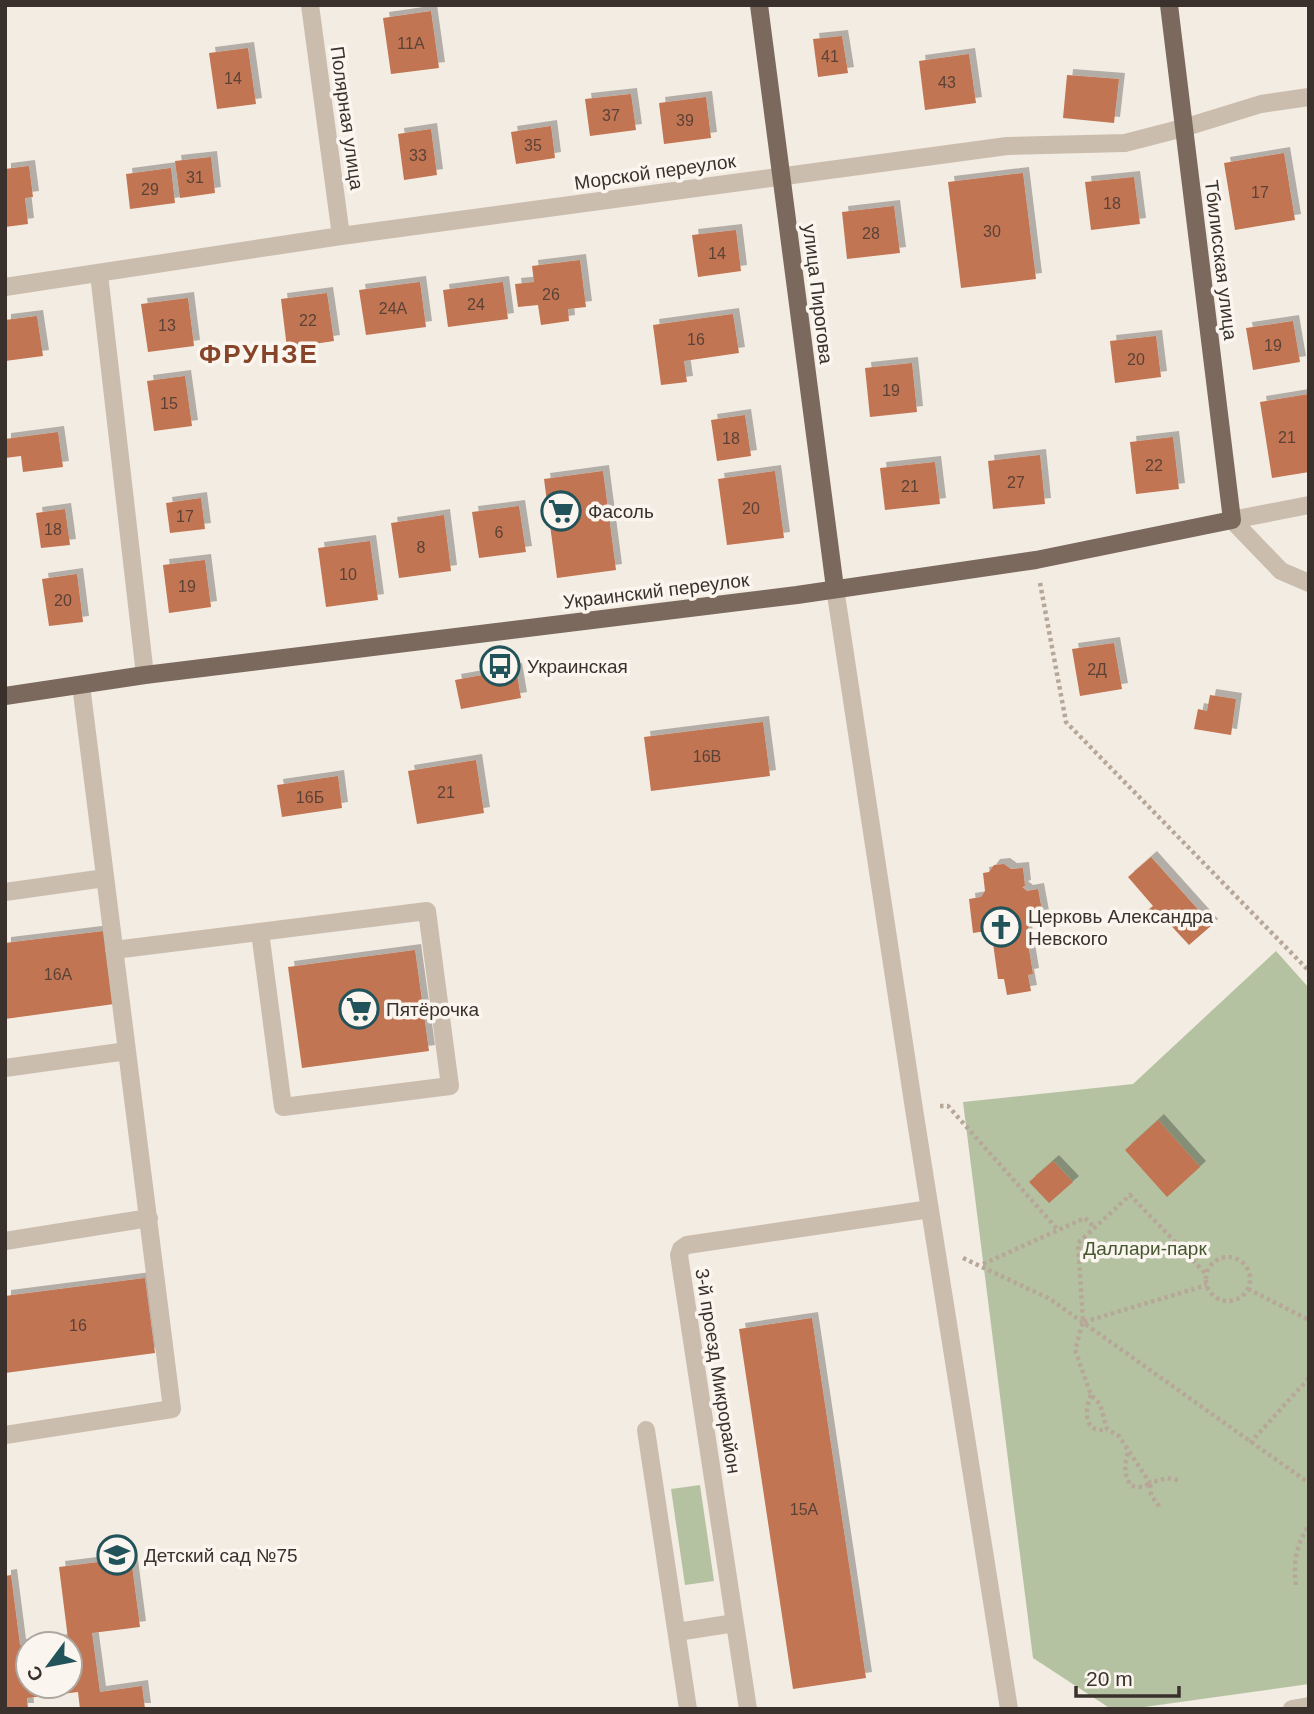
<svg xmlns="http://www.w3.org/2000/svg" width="1314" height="1714" font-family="Helvetica,sans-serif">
	<defs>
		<filter id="shadow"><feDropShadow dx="6" dy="-6" stdDeviation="0" flood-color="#0004"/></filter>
	</defs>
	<rect width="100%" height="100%" fill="#f3ece2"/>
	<path fill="#b5c2a2" d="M1276,951L1309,988V1684L1130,1709H1111L1033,1658L963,1102L1133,1084Z
		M700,1485L714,1581L685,1585L671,1489Z"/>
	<path fill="#c17452" filter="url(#shadow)" d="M431,11L439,68L391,74L383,18Z
		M842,36L848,73L818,77L813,39Z
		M248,48L256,104L217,109L209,53Z
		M969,54L976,103L925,110L919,61Z
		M1067,75L1119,79L1114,123L1063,118Z
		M631,94L636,130L590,136L585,99Z
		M706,97L711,138L664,144L659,103Z
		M551,126L555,158L516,164L511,132Z
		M431,129L437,175L404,180L398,134Z
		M1284,153L1295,220L1235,230L1224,163Z
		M211,157L215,193L180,198L175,161Z
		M29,166L33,197L25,198L28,224L5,227V169Z
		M171,168L175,203L130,209L126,174Z
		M1023,173L1036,279L961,288L948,182Z
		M1134,177L1140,224L1091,230L1085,182Z
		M894,206L900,253L847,259L842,212Z
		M736,230L741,271L698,277L692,235Z
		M580,260L586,307L568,309L569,321L541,325L538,305L518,307L515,284L534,282L532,266Z
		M420,282L426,327L366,335L359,290Z
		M503,282L508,319L448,327L443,290Z
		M327,293L334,341L287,348L281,299Z
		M188,298L194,346L148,352L141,304Z
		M733,314L739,353L684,361L687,382L661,385L653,325Z
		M37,316L43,356L5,361V320Z
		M1293,321L1300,362L1253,370L1246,328Z
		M1156,336L1161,377L1115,383L1110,341Z
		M912,363L917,412L870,417L865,368Z
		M185,376L192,426L154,431L147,381Z
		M1309,394V472L1272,478L1260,402Z
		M745,415L751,456L717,461L711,420Z
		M58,432L63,467L23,472L21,456L5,458V439Z
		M1173,437L1179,489L1136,494L1130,442Z
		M1040,455L1045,504L993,509L988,461Z
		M935,462L940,504L885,510L880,468Z
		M603,471L616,570L557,578L544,479Z
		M775,471L784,538L727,545L718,479Z
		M201,498L205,529L170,533L166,503Z
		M519,506L526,552L479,558L472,512Z
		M65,509L70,545L41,548L36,513Z
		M444,515L451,571L399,578L391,523Z
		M370,541L378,600L326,607L318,548Z
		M205,560L211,607L169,613L163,565Z
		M77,574L83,622L49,626L42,579Z
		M1114,643L1122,689L1080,696L1072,649Z
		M516,669L521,698L461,709L455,680Z
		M1210,695L1236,699L1231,735L1194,729L1198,709L1207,711Z
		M763,722L770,776L651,791L644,737Z
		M476,760L484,813L417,824L408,771Z
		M338,776L342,808L282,817L277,785Z
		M1151,857L1212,925L1189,945L1163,917L1158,921L1148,910L1153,906L1128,877Z
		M1004,864L1011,869L1023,868L1025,886L1022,887L1027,891L1038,889L1044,922L1031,924L1026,931L1033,974L1028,975L1031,991L1007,995L1004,979H998L992,936L986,931L973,933L969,899L981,897L985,891L983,873L989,872L994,865Z
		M104,931L114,1004L5,1019V943Z
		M415,950L429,1051L302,1068L288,967Z
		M1158,1120L1200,1167L1167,1197L1125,1150Z
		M1053,1161L1073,1182L1049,1203L1029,1182Z
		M145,1278L155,1353L5,1373V1296Z
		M812,1318L866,1678L793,1689L739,1329Z
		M131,1558L140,1627L92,1633L100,1692L142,1686L145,1709H80L78,1692L27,1698L28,1709H5V1576L11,1575L20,1645L28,1644V1686H70V1644H39L68,1639L59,1567Z"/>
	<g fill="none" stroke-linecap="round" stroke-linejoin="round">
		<path stroke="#b7a798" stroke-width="4.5" stroke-dasharray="3.5 3.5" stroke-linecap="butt" d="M1040,583L1066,722L1309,971
			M940,1106H948L1058,1230
			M1206 1279a22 22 0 1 1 44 0a22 22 0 1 1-44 0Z
			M963,1258L1050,1299L1309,1483
			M983,1264L1085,1218L1095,1228
			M1248,1289L1309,1320
			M1084,1322L1207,1285
			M1091,1395C1084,1410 1084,1435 1107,1429
			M1250,1443L1309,1378
			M1128,1453C1124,1466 1124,1474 1131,1486L1143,1487L1150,1483L1151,1495L1161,1509
			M1178,1480L1166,1478L1150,1483L1119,1436L1107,1429L1100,1404L1091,1395L1075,1350L1083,1322L1078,1243L1130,1195L1206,1274
			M1296,1585C1293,1564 1296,1544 1309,1526"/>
		<path stroke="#cbbdae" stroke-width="18" d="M310,5L341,236
			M99,274L145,675
			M5,287L341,236L1007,146L1125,143L1183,128L1261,104L1309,97
			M1232,520L1281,571L1309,583
			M1232,520L1309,505
			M835,588L914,1109L1009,1709
			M5,892L105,878
			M114,950L427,911L450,1086L283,1107L260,932
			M5,1068L127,1051
			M5,1241L149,1218
			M646,1430L688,1709
			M5,1435L172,1409L81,685
			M677,1632L735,1623
			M748,1709L679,1255L681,1249L687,1245L930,1209
			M1292,1709L1309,1706"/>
		<path stroke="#7b695e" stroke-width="18" d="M759,5L835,588
			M5,696L145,675L797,595L1036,560L1232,520L1169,5"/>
	</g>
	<defs>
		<g id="supermarket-ring" transform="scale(2.0125)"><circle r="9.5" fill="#faf5ee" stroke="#22535a" stroke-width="1.5"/><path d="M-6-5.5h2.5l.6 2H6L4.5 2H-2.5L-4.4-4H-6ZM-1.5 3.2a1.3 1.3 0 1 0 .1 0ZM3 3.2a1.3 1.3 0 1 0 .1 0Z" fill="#22535a"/></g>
		<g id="bus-ring" transform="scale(2.0125)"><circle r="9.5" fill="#faf5ee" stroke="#22535a" stroke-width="1.5"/><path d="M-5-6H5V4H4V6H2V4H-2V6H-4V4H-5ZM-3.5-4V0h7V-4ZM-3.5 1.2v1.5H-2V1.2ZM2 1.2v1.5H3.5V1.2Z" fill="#22535a"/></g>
		<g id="church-ring" transform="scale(2.0125)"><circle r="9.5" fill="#faf5ee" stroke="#22535a" stroke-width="1.5"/><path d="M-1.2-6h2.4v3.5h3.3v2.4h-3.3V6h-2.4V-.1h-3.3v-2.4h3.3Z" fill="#22535a"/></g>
		<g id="school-ring" transform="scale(2.0125)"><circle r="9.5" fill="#faf5ee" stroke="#22535a" stroke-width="1.5"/><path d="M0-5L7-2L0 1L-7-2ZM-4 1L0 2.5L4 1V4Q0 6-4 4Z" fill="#22535a"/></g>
	</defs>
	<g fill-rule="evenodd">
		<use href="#supermarket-ring" x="561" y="511"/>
		<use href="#bus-ring" x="500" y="666"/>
		<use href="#church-ring" x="1001" y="927"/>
		<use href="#supermarket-ring" x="359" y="1009"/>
		<use href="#school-ring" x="117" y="1555"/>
	</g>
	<g text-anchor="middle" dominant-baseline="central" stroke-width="7" stroke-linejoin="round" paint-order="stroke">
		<g font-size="16" fill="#5c4236">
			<text x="411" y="43">11А</text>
			<text x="830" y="56">41</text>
			<text x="233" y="78">14</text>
			<text x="947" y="82">43</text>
			<text x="611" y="115">37</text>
			<text x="685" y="120">39</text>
			<text x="533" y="145">35</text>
			<text x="418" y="155">33</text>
			<text x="195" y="177">31</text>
			<text x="150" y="189">29</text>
			<text x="1260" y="192">17</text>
			<text x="1112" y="203">18</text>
			<text x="992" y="231">30</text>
			<text x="871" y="233">28</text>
			<text x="717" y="253">14</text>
			<text x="551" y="294">26</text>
			<text x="476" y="304">24</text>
			<text x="393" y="308">24А</text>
			<text x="308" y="320">22</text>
			<text x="167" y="325">13</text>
			<text x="696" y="339">16</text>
			<text x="1273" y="345">19</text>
			<text x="1136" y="359">20</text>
			<text x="891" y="390">19</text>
			<text x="169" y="403">15</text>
			<text x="1287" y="437">21</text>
			<text x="731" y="438">18</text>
			<text x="1154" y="465">22</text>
			<text x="1016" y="482">27</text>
			<text x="910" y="486">21</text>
			<text x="751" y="508">20</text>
			<text x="185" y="516">17</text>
			<text x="53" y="529">18</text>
			<text x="499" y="532">6</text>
			<text x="421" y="547">8</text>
			<text x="348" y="574">10</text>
			<text x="187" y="586">19</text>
			<text x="63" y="600">20</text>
			<text x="1097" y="669">2Д</text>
			<text x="707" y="756">16В</text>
			<text x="446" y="792">21</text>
			<text x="310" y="797">16Б</text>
			<text x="58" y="974">16А</text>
			<text x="78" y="1325">16</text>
			<text x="804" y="1509">15А</text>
		</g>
		<g font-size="19" fill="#3a312c" stroke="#faf5ee">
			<text transform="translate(347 118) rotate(82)">Полярная улица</text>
			<text transform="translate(655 172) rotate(-8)">Морской переулок</text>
			<text transform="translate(1221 260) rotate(83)">Тбилисская улица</text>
			<text transform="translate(818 294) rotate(83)">улица Пирогова</text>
			<text transform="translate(656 591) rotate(-7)">Украинский переулок</text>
			<text transform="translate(718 1371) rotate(81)">3-й проезд Микрорайон</text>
		</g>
		<g font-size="19" fill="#3a312c" stroke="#faf5ee" text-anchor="start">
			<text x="588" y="511">Фасоль</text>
			<text x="527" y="666">Украинская</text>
			<text x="1028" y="916">Церковь Александра<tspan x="1028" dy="22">Невского</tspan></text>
			<text x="386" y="1009">Пятёрочка</text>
			<text x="144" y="1555">Детский сад №75</text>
		</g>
		<g font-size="19" fill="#465730" stroke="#faf5ee">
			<text x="1145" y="1248">Даллари-парк</text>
		</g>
		<g font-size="26" font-weight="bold" letter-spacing="2" fill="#864428" stroke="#faf5ee">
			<text x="259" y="354">ФРУНЗЕ</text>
		</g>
	</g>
	<rect width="1314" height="1714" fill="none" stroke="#3a312c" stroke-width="14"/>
	<g transform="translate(49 1665) rotate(238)"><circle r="33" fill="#faf5ee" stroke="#ada7a0" stroke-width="2"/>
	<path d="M0-5L12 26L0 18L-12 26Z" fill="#22535a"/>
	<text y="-10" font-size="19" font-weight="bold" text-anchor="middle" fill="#3a312c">С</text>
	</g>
	<path d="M1076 1686v10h103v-10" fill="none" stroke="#3a312c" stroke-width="3.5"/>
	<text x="1086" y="1686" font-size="21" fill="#3a312c" stroke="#faf5ee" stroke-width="5" paint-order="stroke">20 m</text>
</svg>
